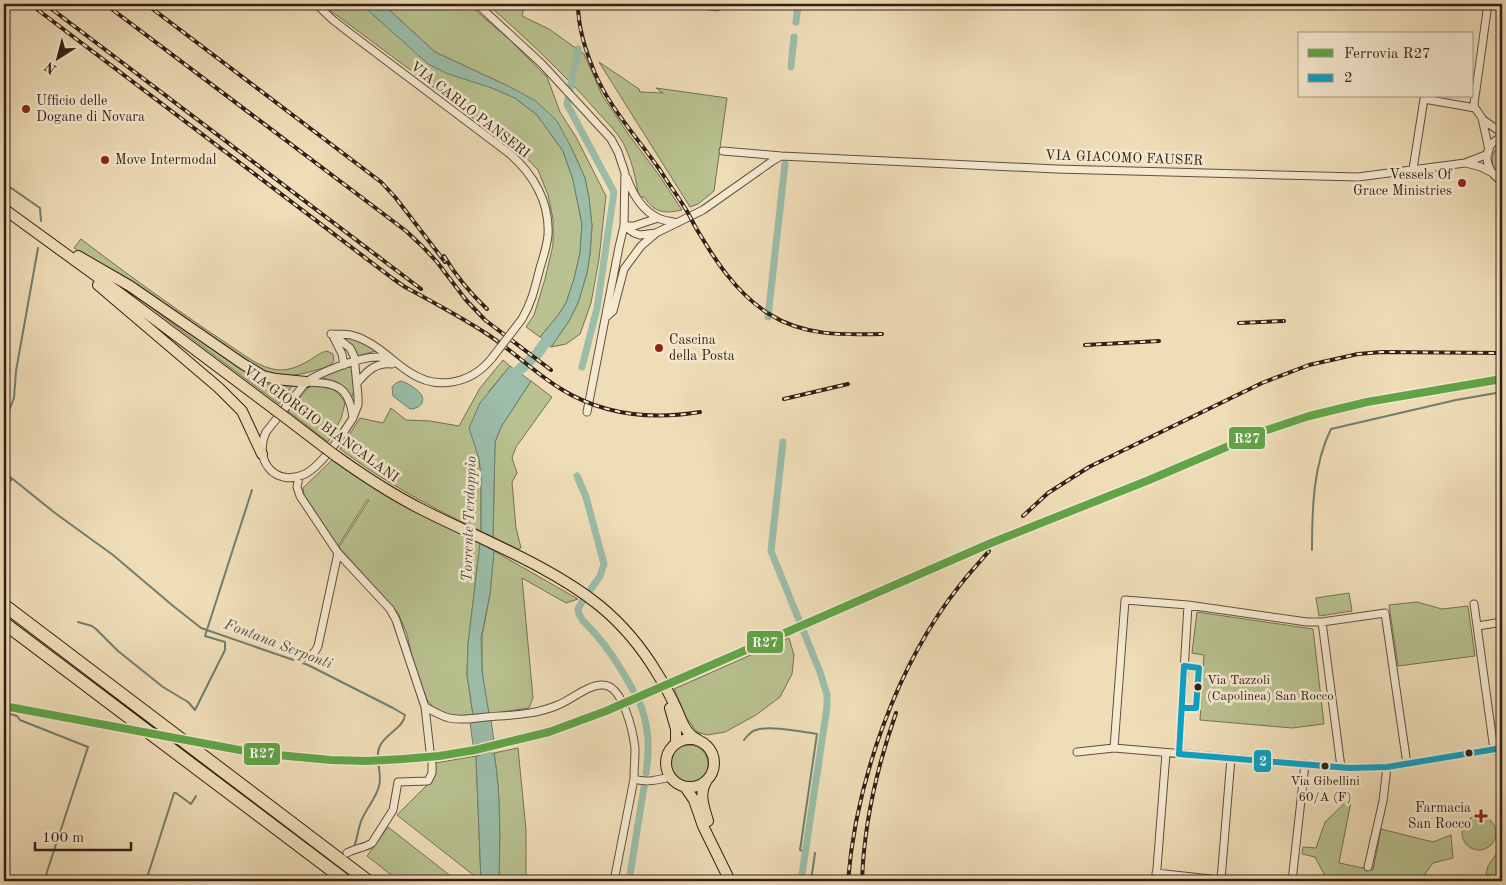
<svg xmlns="http://www.w3.org/2000/svg" width="1506" height="885" font-family="'Old Standard TT',serif">
	<rect width="100%" height="100%" fill="#efddb7"/>
	<filter id="stains"><feTurbulence type="fractalNoise" baseFrequency=".004" numOctaves="4"/><feColorMatrix values="0 0 0 0 .2 0 0 0 0 .09 0 0 0 0 .02 0 0 0 .5 -.17"/></filter>
	<radialGradient id="worn" r=".72"><stop offset=".6" stop-color="#630" stop-opacity="0"/><stop offset="1" stop-color="#630" stop-opacity=".3"/></radialGradient>
	<path fill="#b8c18f" stroke="#757052" d="M323,4H361L384,24L492,88L515,98L537,115L563,151L573,180L582,224L580,253L574,279L566,303L559,314L540,337L526,327L534,315L545,279L553,245V219L548,195L538,170L518,149L473,118L436,89L327,8Z
		M383,4H468L510,40L547,77L560,112L576,137L606,196L599,259L591,303L580,334L566,344L551,347L569,321L578,303L587,273L590,254L592,226L589,198L585,178L571,147L510,87L435,52Z
		M487,4H525L522,16L549,29L584,54L602,95L626,131L659,175L682,210C664,214 655,213 644,197H639C636,181 633,164 626,149C620,134 606,122 596,110C562,72 525,37 487,4Z
		M659,4H723L722,9L718,11Z
		M599,62L639,89L640,92L663,93L656,88L727,98L714,191L698,204L690,207Z
		M1502,143V176C1489,168 1489,152 1502,143Z
		M81,239C137,282 194,322 253,361C275,373 288,373 310,360C315,357 321,352 327,351L333,354L334,361C330,367 323,368 316,370C294,377 282,377 260,370L74,248Z
		M137,297L256,378L272,386H292L279,404Z
		M348,337L359,340L376,351L357,356L346,341Z
		M503,360L510,366L489,391L476,445L479,459L481,476V531C432,508 384,482 340,449L360,418L383,423L391,408L406,420L430,421L459,426L480,388Z
		M350,366L352,369L354,390L352,397C341,385 340,381 322,378V376Z
		M531,381L552,397L516,447L512,458L517,473L512,482L516,528L521,548L518,549L493,537L495,442L501,427Z
		M314,385C331,387 336,388 345,403L341,419L328,442L288,411L308,388Z
		M333,459L427,518L480,543L468,644L467,675L473,715L463,717L449,715L434,708L427,700L414,666L407,634L398,613L339,547L369,500H367L338,546L304,495L303,488Z
		M494,551L578,599L566,603L522,578L533,698L529,708L489,714L485,694L482,669V636L490,594Z
		M1349,593L1352,611L1319,616L1316,598Z
		M1417,602L1442,609L1468,606L1475,656L1398,666L1389,605Z
		M1197,612L1313,629L1324,724L1292,728L1200,720L1204,655L1192,653Z
		M789,638L794,655L792,674L780,697L756,715L725,732L707,735L697,732L686,717L674,689Z
		M670 764a19 19 0 1 1 38 0a19 19 0 1 1-38 0Z
		M518,748L526,830V881H499C500,838 501,795 494,753Z
		M476,756L481,881L397,815L433,779L435,772V763Z
		M1352,796L1339,863L1373,870L1381,829L1433,842L1451,835L1453,858L1433,863L1420,881H1331L1326,878L1315,857L1302,854L1303,847L1316,848L1325,822Z
		M1462 833a17 17 0 1 1 34 0a17 17 0 1 1-34 0Z
		M388,827L457,881H399L367,856Z
		M1498,852H1502V881H1495L1493,876L1486,874L1488,866Z"/>
	<path fill="#9bbda9" stroke="#717e6e" d="M361,4H383L435,52L510,87L536,101L557,121L571,147L585,178L589,198L592,226L590,254L587,273L578,303L569,321L551,347L540,337L559,314L566,303L574,279L580,253L582,224L573,180L563,151L537,115L515,98L492,88L448,74L428,64Z
		M510,366L531,381L501,427L495,442L493,537L481,531V476L479,459L469,428L480,403Z
		M401,381C408,383 419,390 422,396C425,404 418,409 410,409L393,396L392,387L396,383Z
		M480,543L494,551L490,594L481,638L482,671L489,714L473,715L467,675L468,644Z
		M491,720L494,741L473,745L470,722Z
		M494,753C501,795 500,838 499,881H481L476,756Z"/>
	<g fill="none" stroke-linecap="round" stroke-linejoin="round">
		<path stroke="#717e6e" stroke-width="2" d="M4,183L40,208L41,221
			M4,423L14,398L16,371L38,248
			M4,472L55,513L113,555L172,605L201,628L308,665L393,708L405,715C404,727 387,733 381,744C373,756 383,773 379,786C376,798 368,806 363,817C358,826 358,837 354,847
			M4,489L12,479
			M1312,550C1312,510 1313,465 1331,429L1456,400L1502,392
			M78,622L92,626L96,629L118,651L163,687L188,702L195,710L225,650V642L205,636L252,490
			M4,712L17,716L20,720L88,747L44,881
			M744,740C747,736 751,731 756,730C770,725 802,732 817,734L800,850L803,851
			M146,881L174,793H176L191,804L196,796
			M811,881L815,853"/>
		<path stroke="#9bbda9" stroke-width="7" d="M796,22L798,4
			M578,49L567,104L614,192L597,308L582,367
			M791,67L794,37
			M768,317L785,164
			M783,442L771,551L820,672L827,695V707L801,881
			M577,476L586,497L604,564L600,576L591,589
			M582,602L578,609C579,618 584,622 590,628C608,647 621,668 633,690
			M639,701C649,726 650,747 646,773
			M629,881L644,787"/>
		<path stroke="#9bbda9" stroke-width="11" d="M507,381L537,354L554,331
			M483,729L488,770"/>
		<path stroke="#c9b797" stroke-width="7" stroke-dasharray="7 3.5" stroke-linecap="butt" d="M430,751L432,764"/>
		<g stroke="#614e3e" stroke-width="9">
			<path id="minor" d="M316,4L333,20L351,34L510,154C533,174 550,202 548,235C547,246 543,258 540,268C535,287 532,302 522,319
				M477,4L542,64L611,139L618,152L625,173L624,226L619,247L587,412
				M1488,4L1474,104L1475,108L1482,118L1489,150
				M1482,119L1502,133
				M1502,137C1480,146 1484,171 1502,181
				M723,151L781,156
				M1466,163L1481,167L1491,172
				M1413,169L1424,99L1475,108
				M627,178C633,195 642,210 658,218C664,221 671,221 677,223
				M624,226L634,233L640,235L656,233L703,210L771,162L781,156L1056,169L1358,177L1465,163L1488,154
				M625,226H634L658,218
				M606,317L613,311L624,269L641,246L655,234
				M331,334C339,335 348,333 354,336C359,337 364,340 368,342C383,350 395,363 409,372C437,391 471,384 492,358
				M332,334L350,348L354,356L358,396V405L354,415
				M333,336L342,354L344,365
				M306,382C336,383 349,385 353,418C343,434 321,466 305,474C275,488 253,460 266,432Z
				M306,382C321,372 359,357 377,357C381,357 384,359 388,360
				M358,382C367,371 376,362 392,364
				M299,476L297,487L300,496L338,553L390,609L396,620L425,707C433,711 441,716 449,718C462,721 475,718 487,717C511,715 535,715 558,705C571,700 589,684 603,685C623,685 633,732 635,748C635,759 634,769 634,779L614,881
				M1474,604L1494,750
				M1322,622L1341,767
				M1478,626L1502,622
				M304,657C312,656 315,653 318,646L338,553
				M425,707L430,751
				M1114,748L1125,600L1188,605L1307,622H1322L1385,613L1407,764
				M1077,752L1114,748L1349,768L1387,767L1502,748
				M1179,754L1188,605
				M634,779C646,783 658,780 670,777
				M347,853C355,848 365,848 372,843L393,810L398,782L428,781L432,773V764
				M1368,867L1383,801L1387,767
				M1156,873L1229,881
				M1221,880L1231,758
				M1156,881L1166,753
				M1292,881L1305,764"/>
		</g>
		<g stroke="#321f16" stroke-width="12">
			<path id="primary" d="M4,209L125,297L274,409
				M78,256L130,286L243,364L263,376L276,379L306,382
				M98,285L219,388L242,411L262,454
				M286,418L324,447
				M336,456C364,476 393,495 423,510C480,539 551,566 600,606C623,625 642,648 657,673C664,684 671,697 677,710C680,717 683,727 689,733C691,736 695,738 698,740
				M670,708L676,729V743
				M666 763a24 24 0 1 1 48 0a24 24 0 1 1-48 0Z
				M707,780C698,794 704,807 708,821
				M685,787L694,800L703,826L730,881"/>
		</g>
		<g stroke="#321f16" stroke-width="14">
			<path id="motorway" d="M4,605L368,881
				M4,623L346,881"/>
		</g>
		<use href="#minor" stroke="#f5e9d0" stroke-width="7"/>
		<use href="#primary" stroke="#efddb7" stroke-width="10"/>
		<use href="#motorway" stroke="#efddb7" stroke-width="12"/>
		<g stroke="#321f16" stroke-width="4">
			<path id="rail" d="M30,4L392,278L405,287C433,302 461,317 487,334C513,351 535,373 561,389C603,415 651,420 700,412
				M45,4L421,289
				M105,4L406,231L422,246L437,262L466,300L485,320L551,370
				M146,4L381,182L395,197L445,262
				M578,4C578,31 587,56 598,80C614,113 639,140 660,170C668,183 677,195 685,208C689,214 692,221 696,228C715,260 736,293 769,314C804,336 842,335 882,334
				M444,256C456,276 470,293 487,309
				M1239,323L1284,321
				M1085,345L1159,341
				M784,399L848,384
				M1023,516L1048,493L1089,467L1262,383L1309,365L1358,354L1382,352L1502,353
				M848,881C856,781 897,664 960,585C969,573 980,562 989,551
				M862,881C864,823 877,767 896,713"/>
		</g>
		<use href="#rail" stroke="#f5e9d0" stroke-width="2" stroke-dasharray="5.5" stroke-linecap="butt"/>
		<g stroke="#614e3e" stroke-width="9" stroke-linecap="butt">
			<path id="minor-bridge" d="M492,358L522,319"/>
		</g>
		<g stroke="#321f16" stroke-width="12" stroke-linecap="butt">
			<path id="primary-bridge" d="M274,409L286,418
				M324,447L336,456"/>
		</g>
		<use href="#minor-bridge" stroke="#f5e9d0" stroke-width="7"/>
		<use href="#primary-bridge" stroke="#efddb7" stroke-width="10"/>
		<g stroke="#f5e9d0" stroke-width="10">
			<path id="bus-1" d="M1182,708H1196L1199,668L1184,666L1179,754L1349,768L1387,767L1502,748"/>
		</g>
		<use href="#bus-1" stroke="#0ca1c5" stroke-width="6"/>
		<g stroke="#f5e9d0" stroke-width="11">
			<path id="rail-1" d="M4,706L256,753L331,760L367,761L403,759L439,756L475,750L549,732L606,711L991,543L1149,480L1264,431L1309,416L1367,402L1502,379"/>
		</g>
		<use href="#rail-1" stroke="#61a548" stroke-width="8"/>
	</g>
	<g fill="#8f2418" stroke="#f5e9d0" stroke-width="2">
		<circle cx="26" cy="109" r="5"/>
		<circle cx="105" cy="160" r="5"/>
		<circle cx="1462" cy="183" r="5"/>
		<circle cx="659" cy="348" r="5"/>
		<path d="M1478.5 808.5h5v5h5v5h-5v5h-5v-5h-5v-5h5z"/>
	</g>
	<g fill="#321f16" stroke="#f5e9d0" stroke-width="2">
		<circle cx="1198" cy="687" r="4.5"/>
		<circle cx="1469" cy="753" r="4.5"/>
		<circle cx="1325" cy="766" r="4.5"/>
	</g>
	<g text-anchor="middle" dominant-baseline="central" stroke-width="5" stroke-linejoin="round" paint-order="stroke">
		<g font-size="13" fill="#321f16" stroke="#f5e9d0" text-anchor="start">
			<text x="1207" y="680">Via Tazzoli<tspan x="1207" dy="16">(Capolinea) San Rocco</tspan></text>
			<text x="1325" y="781" text-anchor="middle">Via Gibellini<tspan x="1325" dy="16">60/A (F)</tspan></text>
		</g>
		<g font-size="14" fill="#321f16" stroke="#f5e9d0" text-anchor="start">
			<text x="36" y="101">Ufficio delle<tspan x="36" dy="16">Dogane di Novara</tspan></text>
			<text x="115" y="160">Move Intermodal</text>
			<text x="1452" y="175" text-anchor="end">Vessels Of<tspan x="1452" dy="16">Grace Ministries</tspan></text>
			<text x="669" y="340">Cascina<tspan x="669" dy="16">della Posta</tspan></text>
			<text x="1471" y="808" text-anchor="end">Farmacia<tspan x="1471" dy="16">San Rocco</tspan></text>
		</g>
		<g font-size="14" fill="#321f16" stroke="#f5e9d0">
			<text transform="translate(470 110) rotate(38)">VIA CARLO PANSERI</text>
			<text transform="translate(1124 158) rotate(2)">VIA GIACOMO FAUSER</text>
			<text transform="translate(321 424) rotate(36)">VIA GIORGIO BIANCALANI</text>
		</g>
		<g font-size="15" font-style="italic" fill="#524e42" stroke="#f5e9d0">
			<text transform="translate(470 519) rotate(-88)">Torrente Terdoppio</text>
			<text transform="translate(278 645) rotate(21)">Fontana Serponti</text>
		</g>
	</g>
	<g stroke="#f5e9d0" stroke-width="2">
		<rect x="1228" y="426" width="38" height="24" rx="5" fill="#61a548"/>
		<rect x="746" y="630" width="38" height="24" rx="5" fill="#61a548"/>
		<rect x="243" y="742" width="38" height="24" rx="5" fill="#61a548"/>
		<rect x="1253" y="749" width="19" height="24" rx="5" fill="#0ca1c5"/>
	</g>
	<g font-size="14" text-anchor="middle" font-weight="bold" fill="#fff">
		<text x="1247" y="443">R27</text>
		<text x="765" y="647">R27</text>
		<text x="262" y="758">R27</text>
		<text x="1263" y="766">2</text>
	</g>
	<rect width="1506" height="885" fill="none" stroke="#efddb7" stroke-width="20"/>
	<rect x="5" y="5" width="1496" height="875" fill="none" stroke="#321f16" stroke-width="2.5"/>
	<rect x="10" y="10" width="1486" height="865" fill="none" stroke="#321f16"/>
	<rect x="1298" y="32" width="175" height="65" fill="#f5e9d0" stroke="#a79886"/>
	<rect x="1308" y="49" width="25" height="8" fill="#61a548" stroke="#a79886"/>
	<text x="1344" y="58" font-size="15" fill="#321f16">Ferrovia R27</text>
	<rect x="1308" y="74" width="25" height="8" fill="#0ca1c5" stroke="#a79886"/>
	<text x="1344" y="82" font-size="15" fill="#321f16">2</text>
	<g transform="translate(58 58) rotate(216)" stroke="#f5e9d0" stroke-width="4" paint-order="stroke">
	<path d="M0-4L9 19L0 12L-9 19Z" fill="#321f16"/>
	<text y="-8" font-size="14" font-weight="bold" text-anchor="middle" fill="#321f16">N</text>
	</g>
	<path d="M35 842v8h96v-8" fill="none" stroke="#321f16" stroke-width="2.5"/>
	<text x="42" y="842" font-size="15" fill="#321f16" stroke="#f5e9d0" stroke-width="4" paint-order="stroke">100 m</text>
	<rect width="100%" height="100%" filter="url(#stains)"/>
	<rect width="100%" height="100%" fill="url(#worn)"/>
</svg>
